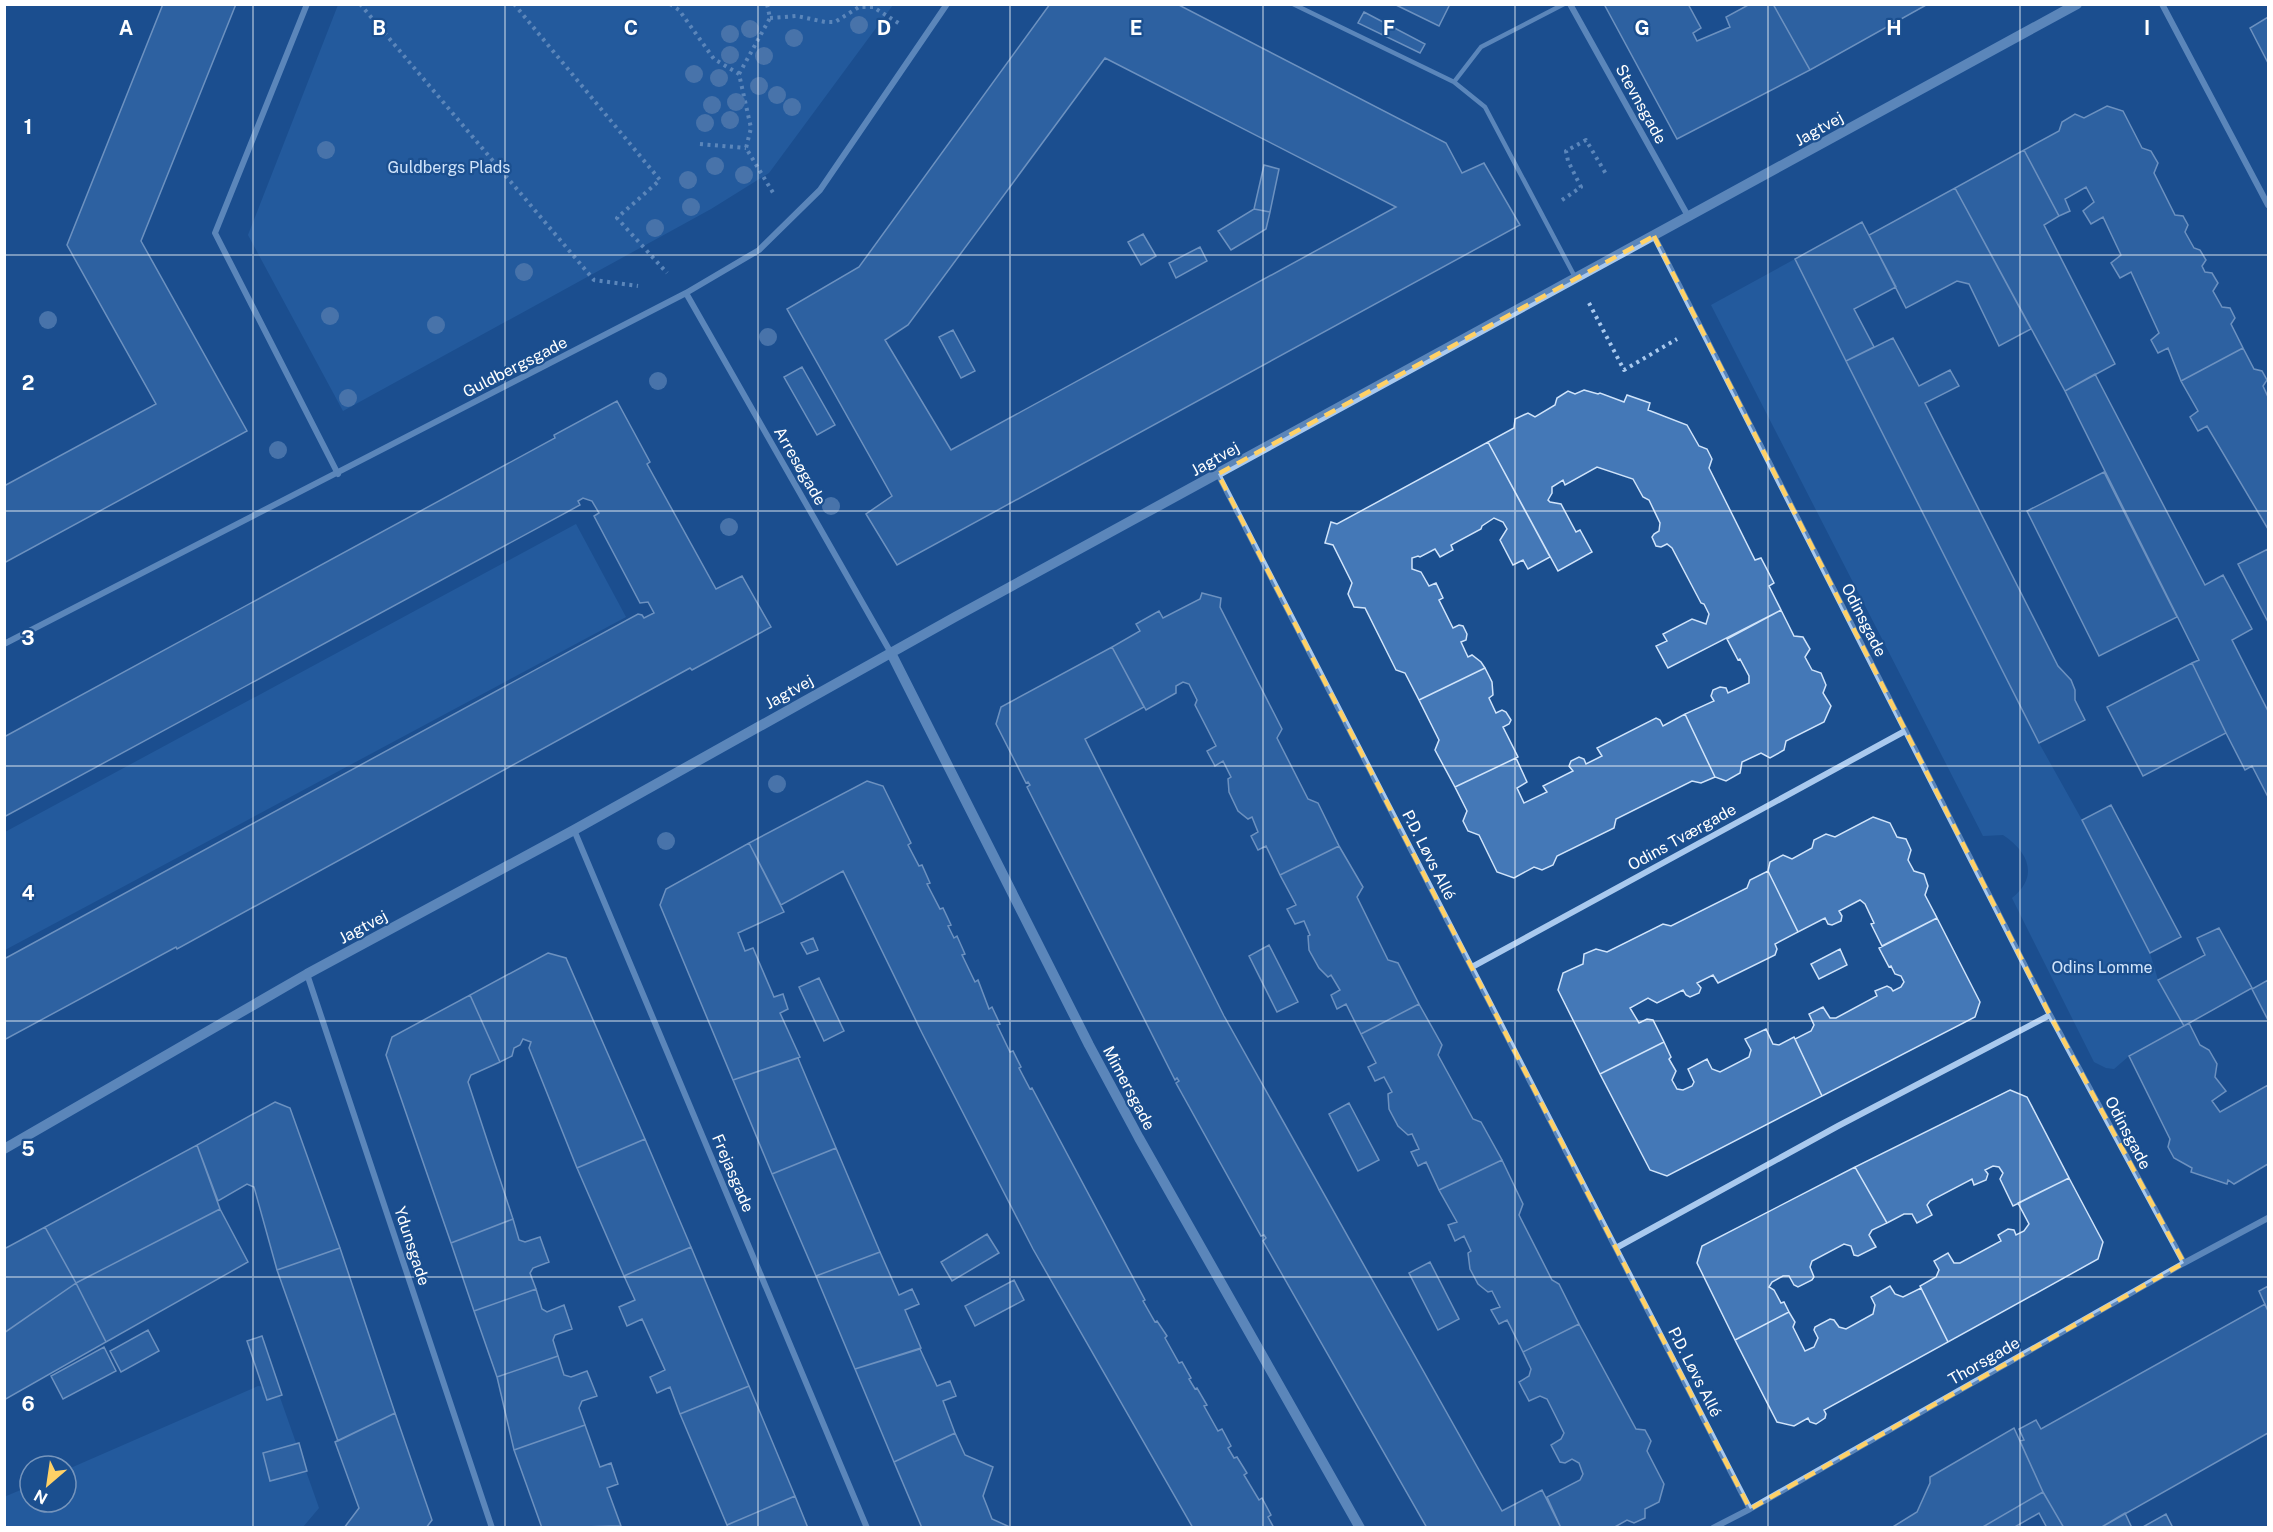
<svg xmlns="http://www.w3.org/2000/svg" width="2273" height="1532" font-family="'Public Sans',sans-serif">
	<rect width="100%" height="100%" fill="#1b4f8f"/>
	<path fill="#2e69ad" d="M338,5V4L893,5L769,173L711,209L343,411L248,235Z
		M1795,259L2039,743L2082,820L2150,953L2158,980L2184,1026L2129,1056L2114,1069L2106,1068L2094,1062L2012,898C2039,877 2029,852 2003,835L1983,836L1711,305Z
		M576,524L626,617L5,950V832Z
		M258,1386L277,1389L319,1508L303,1527L5,1528L4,1497L30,1486V1502H66V1470Z"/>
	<path fill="#4478b7" stroke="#cfe3fa" stroke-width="1.5" fill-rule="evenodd" d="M163,4H236L141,241L247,431L4,563V486L156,404L67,245Z
		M1050,4H1177L1446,143L1462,173L1484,163L1520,225L897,565L866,514L892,496L787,309L859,267ZM1105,58L1396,207L951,450L885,340L908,325Z
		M1394,4H1450L1439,26Z
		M1604,4H1688L1701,28L1693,33L1697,41L1730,27L1726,17L1750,4H1773L1810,70L1677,139Z
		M1773,4H1928L1810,70Z
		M1364,12L1425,44L1420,53L1358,23Z
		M2268,17V63L2250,28Z
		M2107,106L2123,111L2142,148L2151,151L2158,163L2154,173L2175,215L2183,216L2188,225L2185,232L2194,248L2200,250L2206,260L2202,266L2205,272L2212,273L2218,283L2213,291L2222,307L2230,308L2235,318L2231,324L2243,348L2181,381L2168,348L2158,353L2151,340L2159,333L2131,272L2120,278L2111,263L2121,255L2103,217L2091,224L2083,211L2094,202L2086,187L2065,199L2070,211L2059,216L2024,150L2059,131L2062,122L2075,114L2084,118Z
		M2024,150L2059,216L2044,225L2115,364L2065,391L1955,188Z
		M1264,165L1279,169L1270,212L1254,209Z
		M1955,188L2031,329L1999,346L1969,284L1957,281L1906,308L1869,235Z
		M1254,209L1270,212L1266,229L1231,250L1218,231Z
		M1862,222L1896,287L1854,309L1874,347L1846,361L1795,259Z
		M1143,234L1156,256L1141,265L1128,242Z
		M1200,247L1207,261L1176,278L1169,263Z
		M953,330L975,371L961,378L939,337Z
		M1893,338L1919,386L1950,370L1959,386L1925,403L2058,666L2071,680L2075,690V700L2085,720L2039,743L1846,361Z
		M2243,348L2254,369L2262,371L2267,380L2263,386L2268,397V529L2207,426L2198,431L2190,417L2198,411L2181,381Z
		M802,367L835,425L817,435L784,377Z
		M2095,374L2205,585L2223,575L2252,629L2232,640L2268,711V797L2252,766L2245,770L2226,733L2192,663L2199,660L2065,391Z
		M1584,390L1598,394L1600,393L1624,402L1627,395L1650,403L1648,410L1687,425L1699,446L1707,449L1712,459L1709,468L1755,560L1761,558L1774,583L1769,586L1781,610L1668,668L1656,646L1667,641L1663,634L1692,619L1706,624L1709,614L1704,604L1701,603L1672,548L1667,544L1661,547L1656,546L1652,537L1654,534L1659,531L1660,523L1649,500L1643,497L1633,479L1597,467L1565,485L1563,480L1552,487V493L1548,500L1550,502L1561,504L1576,532L1580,530L1592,552L1558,571L1488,442L1514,428L1515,419L1528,413L1535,417L1555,405L1557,398L1568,391L1575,394Z
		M617,401L650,462L647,464L716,589L742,576L771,627L692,670L690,668L177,949L176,947L4,1040V959L638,614L642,615L644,618L654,613L648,602L640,603L594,516L599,513L592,501L583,498L578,501L580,505L4,817V737L555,438L554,435Z
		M1488,442L1550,557L1528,569L1523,560L1513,565L1500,540L1507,529L1503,522L1494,518L1482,526L1481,529L1451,545L1453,550L1440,557L1435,549L1420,557L1418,556L1412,558V569L1421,572L1429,586L1436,583L1443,598L1439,600L1453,628L1459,625L1463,626L1467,634L1466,640L1461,642L1468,657L1472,655L1481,662L1485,668L1419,700L1405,673L1396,670L1365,608L1354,607L1348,594L1352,583L1333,545L1325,543L1331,522L1337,524Z
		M2104,472L2177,617L2099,656L2027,511Z
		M2268,549V622L2238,564Z
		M1202,593L1221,598L1220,607L1282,729L1277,738L1308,799L1318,803L1339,846L1280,875L1266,846L1258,850L1251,836L1258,832L1252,817L1248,819L1238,811L1229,792L1228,779L1231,777L1223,761L1215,766L1207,751L1216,746L1195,705L1197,700L1189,684L1183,682L1176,686V693L1146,710L1112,647L1140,631L1136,624L1159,611L1163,618L1200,599Z
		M1781,610L1794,636L1803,637L1810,649L1805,657L1812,670L1821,673L1826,685L1823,693L1831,706L1824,722L1786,741L1784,750L1770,758L1761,753L1742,762L1740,773L1726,781L1715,777L1685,714L1714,701L1711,696L1713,690L1720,687L1726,688L1728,693L1749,683V676L1740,659L1738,660L1727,639Z
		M1112,647L1144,707L1085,739L1224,1016L1502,1511L1542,1490L1561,1528H1427L1263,1241L1266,1238L1264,1235L1261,1236L1176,1083L1179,1081L1177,1078L1175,1080L1027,787L1030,785L1028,782L1026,783L996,724L1001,707Z
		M2192,663L2226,733L2143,776L2107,707Z
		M1485,668L1492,682L1493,695L1489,698L1496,713L1502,710L1506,712L1511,720L1509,724L1503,727L1518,757L1455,787L1435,750L1439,740L1419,700Z
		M1685,714L1715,777L1701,783L1692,781L1616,819L1614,828L1557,856L1553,865L1542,870L1534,867L1514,878L1497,872L1479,835L1468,831L1463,821L1467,811L1455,787L1516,758L1527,782L1517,788L1524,803L1547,792L1543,786L1573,771L1569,766L1571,761L1579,757L1584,759L1586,764L1602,756L1597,748L1656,718L1660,720L1663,726Z
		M867,781L883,786L911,843L908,845L919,866L922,865L930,883L927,884L940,909L943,908L951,925L948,926L954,938L957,936L965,954L962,955L975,982L978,980L989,1009L992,1007L1000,1024L997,1025L1010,1052L1013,1051L1021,1067L1019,1068L1030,1089L1032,1088L1145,1300L1143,1301L1155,1322L1157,1321L1167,1336L1165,1338L1179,1363L1182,1362L1191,1378L1189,1379L1195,1389L1197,1388L1207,1405L1204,1406L1218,1431L1222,1429L1231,1446L1228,1448L1234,1458L1237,1457L1247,1473L1244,1475L1259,1500L1262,1498L1271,1515L1268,1517L1274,1528H1193L1033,1249L922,1033L843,871L781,905L749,843Z
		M2111,805L2181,937L2150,953L2082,820Z
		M1873,817L1890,823L1897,837L1906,839L1911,850L1908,860L1914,871L1924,874L1928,886L1925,895L1937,918L1882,946L1871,924L1874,923L1865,904L1860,900L1839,911L1842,916L1841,921L1832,925L1828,924L1825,918L1798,932L1768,871L1770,862L1783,855L1792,859L1812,848L1814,840L1826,834L1835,837Z
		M749,843L784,912L738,933L745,951L753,948L774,997L783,994L788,1009L780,1013L800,1057L733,1080L660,905L666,889Z
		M1339,846L1363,887L1357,897L1388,960L1398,963L1419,1004L1361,1034L1346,1004L1337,1009L1331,995L1340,990L1331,975L1328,977L1319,968L1309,950L1308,936L1310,935L1304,921L1295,924L1287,909L1296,905L1280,875Z
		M1768,871L1798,932L1775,944L1777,949L1775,955L1718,983L1713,975L1697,983L1701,988L1699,993L1690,997L1686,995L1683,990L1657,1003L1648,998L1630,1008L1639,1023L1647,1019L1653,1020L1664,1042L1600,1074L1558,990L1563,973L1583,964L1584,954L1596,949L1607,952L1663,924L1671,926L1747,888L1750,880Z
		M1937,918L1980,1002L1975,1017L1822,1096L1795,1039L1811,1031L1814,1025L1809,1014L1823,1007L1830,1018H1836L1877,996L1875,991L1887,986L1891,988L1893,991L1901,987L1904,982L1901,976L1895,974L1891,966L1889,967L1879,948Z
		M2219,928L2252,988L2184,1026L2158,980L2205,955L2197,938Z
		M813,938L818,950L807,954L801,943Z
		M1269,945L1298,1002L1277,1012L1249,956Z
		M1840,949L1847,965L1819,979L1811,964Z
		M548,953L566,958L645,1139L577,1168L529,1048L531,1042L523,1039L520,1045L514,1048L512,1056L500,1062L470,995Z
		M819,978L844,1031L824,1041L799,987Z
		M2268,980V1020L2252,989Z
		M470,995L500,1062L471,1075L468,1082L513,1219L451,1243L386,1055L392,1037Z
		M1419,1004L1442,1045L1438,1055L1473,1119L1481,1122L1502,1160L1439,1190L1426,1162L1418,1166L1411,1152L1419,1149L1412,1134L1408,1135L1398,1126L1389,1109L1388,1094L1392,1092L1384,1077L1375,1081L1368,1067L1376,1063L1361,1034Z
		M2189,1023L2200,1045L2209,1050L2217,1064L2215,1077L2226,1091L2212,1101L2220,1112L2268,1085V1164L2234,1184L2228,1180L2227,1184L2191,1172L2192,1168L2174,1158L2168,1147L2170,1139L2129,1056Z
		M1766,1029L1773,1044L1779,1045L1794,1037L1822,1096L1667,1176L1650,1170L1600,1074L1664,1042L1671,1057L1669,1059L1676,1071L1672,1080L1677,1089L1683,1090L1692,1086L1694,1082L1688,1069L1707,1059L1712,1069L1720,1072L1749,1057L1751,1050L1745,1039Z
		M798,1058L836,1148L772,1174L733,1080Z
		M2010,1090L2027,1097L2069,1178L2013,1206L2000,1179L2003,1173L1999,1167L1993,1166L1985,1170L1988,1174L1986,1180L1974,1185L1972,1179L1930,1201L1927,1205L1932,1215L1917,1223L1912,1214H1904L1887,1223L1855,1167Z
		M275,1102L290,1108L340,1248L277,1270L254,1187L247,1184L218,1201L197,1145Z
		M1349,1103L1379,1160L1358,1171L1329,1114Z
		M645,1139L691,1247L624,1276L577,1168Z
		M197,1145L220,1209L76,1283L45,1227Z
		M836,1148L880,1252L816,1276L772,1174Z
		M1502,1160L1523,1204L1519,1215L1552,1280L1559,1284L1579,1324L1523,1352L1507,1320L1499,1324L1491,1310L1500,1307L1492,1291L1488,1292L1478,1284L1470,1269L1468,1253L1471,1251L1464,1236L1455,1241L1448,1225L1457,1222L1439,1190Z
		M1855,1167L1887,1223L1872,1230L1869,1235L1876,1247L1858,1256L1854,1255L1851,1246L1844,1244L1812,1261L1810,1267L1814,1277L1812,1280L1798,1287L1794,1285L1789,1276H1783L1772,1282L1769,1287L1774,1290L1781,1303L1784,1302L1789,1312L1735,1340L1697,1263L1702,1246Z
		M2069,1178L2103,1242L2098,1259L1948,1342L1920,1286L1936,1277L1939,1270L1934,1261L1948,1253L1954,1263H1960L2001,1241L1998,1235L2008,1229L2014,1230L2016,1235L2024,1231L2029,1224L2018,1203Z
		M220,1209L248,1262L106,1342L76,1283Z
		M513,1219L519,1240L525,1242L540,1237L549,1262L533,1268L530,1273L536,1289L474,1311L451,1243Z
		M45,1227L76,1283L4,1333V1249Z
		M987,1234L999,1253L952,1281L941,1262Z
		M691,1247L749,1386L680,1414L670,1387L657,1393L650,1377L665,1370L642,1319L627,1326L619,1307L635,1300L624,1276Z
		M340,1248L395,1413L338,1441L277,1270Z
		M880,1252L899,1295L912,1289L919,1304L905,1310L921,1348L855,1369L816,1276Z
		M1430,1262L1459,1319L1438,1330L1409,1273Z
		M1014,1280L1024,1300L975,1326L965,1306Z
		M76,1283L106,1342L4,1400V1333Z
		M1890,1286L1895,1294L1903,1297L1921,1288L1948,1342L1824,1410L1826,1414L1825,1418L1816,1424L1810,1422L1808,1418L1794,1426L1777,1422L1735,1340L1789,1312L1795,1322L1793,1327L1805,1351L1814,1347L1818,1338L1814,1330L1815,1327L1830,1319L1834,1320L1839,1327L1846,1329L1873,1314L1875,1305L1871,1297Z
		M2268,1286V1311L2259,1291Z
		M536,1289L542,1309L547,1312L564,1305L572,1329L555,1335L553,1340L558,1356L497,1377L474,1311Z
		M2265,1304L2268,1311V1433L2100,1528H2064L2043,1492L2020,1441L2024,1440L2019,1429L2036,1420L2041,1429Z
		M1579,1324L1636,1429L1645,1430L1651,1441L1647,1451L1664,1484L1659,1502L1645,1509V1518L1634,1523L1627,1520L1613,1528H1561L1547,1497L1580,1480L1583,1474L1579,1463L1572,1459L1565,1463L1560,1462L1551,1445L1561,1439L1564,1433L1547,1399L1540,1396L1529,1401L1519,1382L1529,1376L1531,1369L1523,1352Z
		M148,1330L159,1351L121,1372L110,1351Z
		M262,1336L282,1395L267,1400L247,1341Z
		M104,1347L116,1371L63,1399L51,1376Z
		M920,1349L937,1386L950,1381L956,1396L943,1401L955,1433L894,1462L855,1369Z
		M558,1356L564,1375L571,1377L587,1371L597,1396L582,1401L579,1408L585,1425L514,1450L497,1377Z
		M749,1386L795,1496L727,1525L680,1414Z
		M395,1413L432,1520L426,1528H344L359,1508L335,1442Z
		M585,1425L600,1467L611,1463L618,1484L607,1488L621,1526L542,1528L514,1450Z
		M2014,1428L2043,1492L1981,1528H1891L1917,1512L1930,1483V1477Z
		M955,1433L965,1455L993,1467L983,1496L992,1519L1012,1528H922L894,1462Z
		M299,1443L307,1471L270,1481L263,1453Z
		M2043,1492L2064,1528H2047L2039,1513L2013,1528H1981Z
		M795,1496L808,1528H728L727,1525Z
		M2125,1513L2132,1528H2100Z
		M2166,1514L2173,1528H2141Z"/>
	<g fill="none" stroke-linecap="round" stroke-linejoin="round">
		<path stroke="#a9c9ee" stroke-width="4" stroke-dasharray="3 4.5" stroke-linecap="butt" d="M360,4L594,280L638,286
			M514,4L660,180L617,218L667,273
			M670,4L679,10L714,59L739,74L751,128L746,148L775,196
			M770,18L797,16L825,22H835L859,7H873L900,24
			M739,74L770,18L767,4
			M700,144L746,148
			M1562,200L1581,187L1568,161L1566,151L1586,140L1606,174
			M1589,303L1624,370L1677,339"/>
		<path stroke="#a9c9ee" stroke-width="4.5" d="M1293,4L1454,82L1485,107L1575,277
			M1454,82L1481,47L1564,4"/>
		<path stroke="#a9c9ee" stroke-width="6" d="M307,4L215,233L338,474
			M1570,4L1688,216
			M2162,4L2268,205
			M1654,236L2050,1015L2184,1263
			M686,293L891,653
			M1218,474L1750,1509
			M4,644L686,293L759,250L820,190L947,4
			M574,830L867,1528
			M1472,967L1905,731
			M307,974L492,1528
			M1616,1248L1838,1126L2050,1015
			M1713,1528L1750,1509L2184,1263L2268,1218"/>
		<path stroke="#a9c9ee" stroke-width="10" d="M891,653L1089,1045L1139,1138L1360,1528
			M4,1149L307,974L574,830L955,617L2077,4"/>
	</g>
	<g fill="#7ea0ca">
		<circle cx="859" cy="25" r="9"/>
		<circle cx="750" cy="29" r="9"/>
		<circle cx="730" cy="34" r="9"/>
		<circle cx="794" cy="38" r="9"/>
		<circle cx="730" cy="55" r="9"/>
		<circle cx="764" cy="56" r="9"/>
		<circle cx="694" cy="74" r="9"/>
		<circle cx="719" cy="78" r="9"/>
		<circle cx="759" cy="86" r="9"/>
		<circle cx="777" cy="95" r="9"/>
		<circle cx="736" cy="102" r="9"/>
		<circle cx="712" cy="105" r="9"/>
		<circle cx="792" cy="107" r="9"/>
		<circle cx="730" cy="120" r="9"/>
		<circle cx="705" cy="123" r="9"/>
		<circle cx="326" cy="150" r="9"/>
		<circle cx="715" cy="166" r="9"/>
		<circle cx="744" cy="175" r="9"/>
		<circle cx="688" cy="180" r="9"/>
		<circle cx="691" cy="207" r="9"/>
		<circle cx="655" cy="228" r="9"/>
		<circle cx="524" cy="272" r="9"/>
		<circle cx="330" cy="316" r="9"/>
		<circle cx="48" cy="320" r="9"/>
		<circle cx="436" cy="325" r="9"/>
		<circle cx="768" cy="337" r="9"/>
		<circle cx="658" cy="381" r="9"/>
		<circle cx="348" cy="398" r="9"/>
		<circle cx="278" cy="450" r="9"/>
		<circle cx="831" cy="506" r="9"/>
		<circle cx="729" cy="527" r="9"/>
		<circle cx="777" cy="784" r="9"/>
		<circle cx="666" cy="841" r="9"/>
	</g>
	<path d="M0 0H2273V1532H0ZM1654,236L2050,1015L2184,1263L1750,1509L1218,474Z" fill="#1b4f8f" fill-opacity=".55" fill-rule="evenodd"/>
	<path fill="none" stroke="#ffd166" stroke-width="4.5" stroke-dasharray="12 8" stroke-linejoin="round" d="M1654,236L2050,1015L2184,1263L1750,1509L1218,474Z"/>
	<path fill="none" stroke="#fff" stroke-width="1.5" stroke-opacity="0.55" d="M253,4V1528M505,4V1528M758,4V1528M1010,4V1528M1263,4V1528M1515,4V1528M1768,4V1528M2020,4V1528M4,255H2268M4,511H2268M4,766H2268M4,1021H2268M4,1277H2268"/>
	<g text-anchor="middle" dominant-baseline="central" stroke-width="4.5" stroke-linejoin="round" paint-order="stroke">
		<g font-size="16" fill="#fff" stroke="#1b4f8f">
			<text transform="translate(1641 104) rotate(61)">Stevnsgade</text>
			<text transform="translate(1819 129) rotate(-29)">Jagtvej</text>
			<text transform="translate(515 367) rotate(-27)">Guldbergsgade</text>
			<text transform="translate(1215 459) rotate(-29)">Jagtvej</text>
			<text transform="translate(800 466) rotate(60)">Arresøgade</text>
			<text transform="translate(1864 620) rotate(63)">Odinsgade</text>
			<text transform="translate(789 692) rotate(-29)">Jagtvej</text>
			<text transform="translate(1682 837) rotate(-29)">Odins Tværgade</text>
			<text transform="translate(1429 855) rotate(63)">P.D. Løvs Allé</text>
			<text transform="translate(363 927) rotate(-28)">Jagtvej</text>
			<text transform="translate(1129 1088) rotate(62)">Mimersgade</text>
			<text transform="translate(2128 1133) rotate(62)">Odinsgade</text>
			<text transform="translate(733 1173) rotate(67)">Frejasgade</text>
			<text transform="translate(412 1246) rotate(72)">Ydunsgade</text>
			<text transform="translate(1984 1361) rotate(-30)">Thorsgade</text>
			<text transform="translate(1695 1372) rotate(63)">P.D. Løvs Allé</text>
		</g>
		<g font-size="16" fill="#cfe3fa" stroke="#1b4f8f">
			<text x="449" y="167">Guldbergs Plads</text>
			<text x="2102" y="967">Odins Lomme</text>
		</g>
	</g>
	<g font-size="20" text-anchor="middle" font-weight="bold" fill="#fff" stroke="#1b4f8f" stroke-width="4.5" stroke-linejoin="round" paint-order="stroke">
		<text x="126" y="35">A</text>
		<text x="379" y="35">B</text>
		<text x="631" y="35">C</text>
		<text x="884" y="35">D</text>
		<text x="1136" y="35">E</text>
		<text x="1389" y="35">F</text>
		<text x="1642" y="35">G</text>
		<text x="1894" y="35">H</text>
		<text x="2147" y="35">I</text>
		<text x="28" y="134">1</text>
		<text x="28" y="390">2</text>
		<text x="28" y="645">3</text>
		<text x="28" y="900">4</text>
		<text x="28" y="1156">5</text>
		<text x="28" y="1411">6</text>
	</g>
	<rect width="2273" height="1532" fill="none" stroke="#ffffff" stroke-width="12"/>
	<g transform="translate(48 1484) rotate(209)"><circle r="28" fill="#1b4f8f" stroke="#7695bc" stroke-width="1.5"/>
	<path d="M0-4.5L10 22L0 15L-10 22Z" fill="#ffd166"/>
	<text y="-9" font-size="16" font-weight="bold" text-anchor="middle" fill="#ffffff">N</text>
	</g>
</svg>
